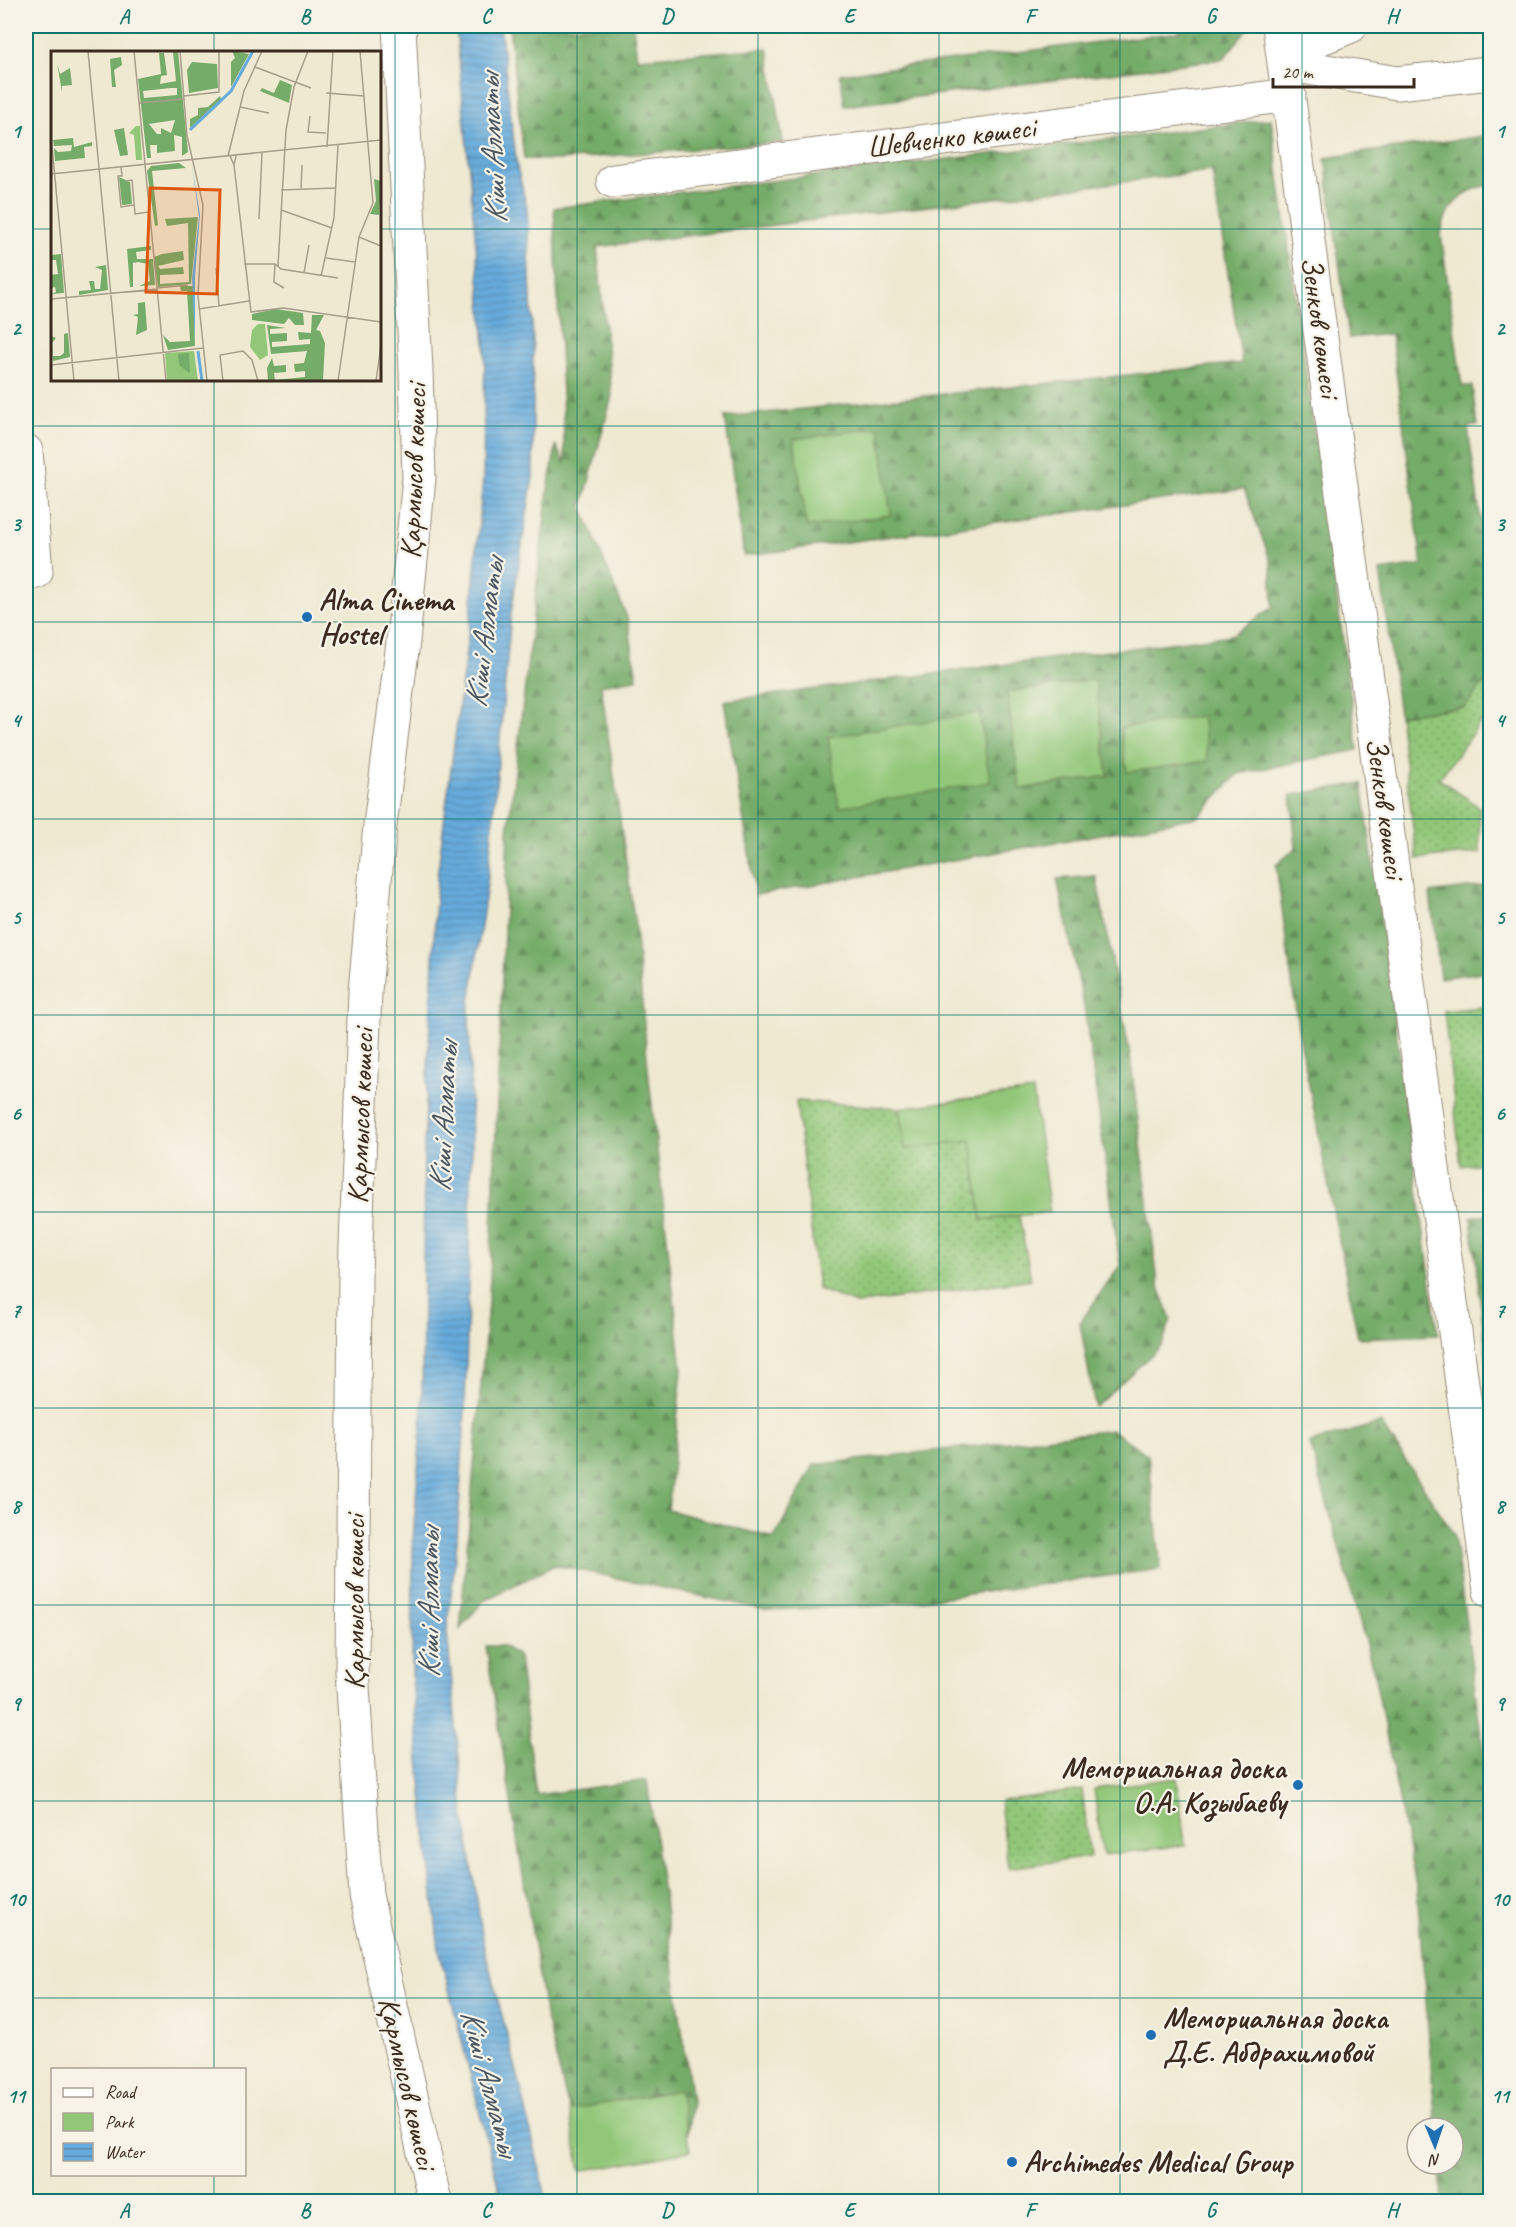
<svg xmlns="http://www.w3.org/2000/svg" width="1516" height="2227" font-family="Caveat,sans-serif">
	<defs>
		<pattern id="green-dots" width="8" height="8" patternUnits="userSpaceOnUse" patternTransform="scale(1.5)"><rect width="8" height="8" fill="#92c779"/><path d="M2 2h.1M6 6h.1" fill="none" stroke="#78a263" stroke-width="1.8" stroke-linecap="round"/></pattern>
		<pattern id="forest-firs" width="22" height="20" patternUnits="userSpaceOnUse" patternTransform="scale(1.5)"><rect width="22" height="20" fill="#75ac69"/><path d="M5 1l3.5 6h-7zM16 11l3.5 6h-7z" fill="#618c56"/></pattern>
		<pattern id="water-rules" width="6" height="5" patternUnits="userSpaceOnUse" patternTransform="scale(1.5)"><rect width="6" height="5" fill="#66abdb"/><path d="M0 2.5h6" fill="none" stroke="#558bb1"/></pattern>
	</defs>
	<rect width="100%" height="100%" fill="#f7f3e8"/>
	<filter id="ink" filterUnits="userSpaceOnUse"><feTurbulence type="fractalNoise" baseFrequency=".0167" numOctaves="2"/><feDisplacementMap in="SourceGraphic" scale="12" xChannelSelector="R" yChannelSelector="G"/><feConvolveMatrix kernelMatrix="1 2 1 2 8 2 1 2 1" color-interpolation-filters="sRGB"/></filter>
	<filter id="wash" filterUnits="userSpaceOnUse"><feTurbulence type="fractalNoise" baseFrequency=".008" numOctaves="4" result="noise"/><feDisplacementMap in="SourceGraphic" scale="24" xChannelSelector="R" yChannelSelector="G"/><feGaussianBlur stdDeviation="1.35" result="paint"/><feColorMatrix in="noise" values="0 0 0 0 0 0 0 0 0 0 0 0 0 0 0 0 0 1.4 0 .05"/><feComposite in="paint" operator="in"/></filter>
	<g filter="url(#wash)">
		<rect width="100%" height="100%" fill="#efe9d2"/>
		<path fill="url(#green-dots)" stroke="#66784c" stroke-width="1.5" d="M1490,676V729L1481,722L1439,779L1479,807L1480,853L1417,859L1399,715L1464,707Z
			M1490,1006V1162L1461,1166L1444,1011Z
			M796,1101L899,1108L905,1149L971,1140L982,1220L1019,1216L1031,1279L856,1304L818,1289Z
			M1082,1790L1090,1857L1008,1868L1000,1801Z"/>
		<path fill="url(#forest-firs)" stroke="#586b44" stroke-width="1.5" d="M509,26H633L637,58L768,48L783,142L559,160L524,159Z
			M1180,26H1250L1223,59L845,106L840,74L1180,32Z
			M1271,119L1358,750L1238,774L1198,817L756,895L724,701L1232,635L1273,607L1271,562L1244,489L744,556L725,417L1242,363L1212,171L597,247L612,396L582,507L628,620L637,679L601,685L635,925L649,1079L682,1370L668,1510L774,1538L814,1465L1112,1430L1148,1455L1161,1569L884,1605L766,1610L555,1565L483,1601L460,1629L490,1279L508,831L548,489L556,446L565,464L554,208Z
			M1490,135V185C1462,189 1445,207 1441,234L1462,386H1472L1477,426L1468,427L1490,589V676L1464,707L1399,715L1380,571L1422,565L1391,334L1349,338L1325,158Z
			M1362,783L1438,1335L1358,1338L1299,1034L1276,865L1296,848L1291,795Z
			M1096,876L1130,1054L1158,1284L1171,1319L1162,1345L1095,1407L1080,1323L1120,1265L1084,1006L1057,879Z
			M1490,885V971L1440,978L1430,893Z
			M1490,1214V1389L1471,1217Z
			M1381,1423L1454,1534L1490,1802V2201H1443L1439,2164H1453V2128H1436L1417,1891L1374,1673L1310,1443Z
			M486,1646H503L519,1657L536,1795L647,1780L692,2101L687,2137L679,2090L569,2110L545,2013Z"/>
		<path fill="#92c779" stroke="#66784c" stroke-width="1.5" d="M879,428L891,515L807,527L794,439Z
			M1095,680L1108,776L1020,789L1007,692Z
			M979,713L990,782L839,807L828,737Z
			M1202,716L1208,761L1127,772L1120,728Z
			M1033,1091L1050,1212L982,1220L971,1140L905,1149L899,1108Z
			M1177,1778L1185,1845L1103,1855L1094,1789Z
			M679,2090L690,2151L580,2171L569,2110Z"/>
		<path fill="url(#water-rules)" stroke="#506a7c" stroke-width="1.5" d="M456,26H500L517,167L527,208L533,342V477L511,613L488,877L469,1011L472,1146L465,1411L457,1541L447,1631L464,1813L484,1947L519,2080L547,2202L502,2201L439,1950L424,1816L412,1679L413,1541L422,1412L424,1146L437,877L471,613L483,478L485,344Z"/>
	</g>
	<g filter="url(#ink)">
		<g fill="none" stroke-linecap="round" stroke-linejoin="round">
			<g stroke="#958a78" stroke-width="35">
				<path id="minor" d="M1279,26L1490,1591
					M1284,53L1351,26
					M1285,64L1397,83L1490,73
					M613,181L1289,95
					M26,451L36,572"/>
			</g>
			<g stroke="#958a78" stroke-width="35">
				<path id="tertiary" d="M399,26L416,370L419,478L402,651L380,825L365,991L355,1274L352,1671L366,1895L435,2202"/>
			</g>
			<use href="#minor" stroke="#fff" stroke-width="33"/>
			<use href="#tertiary" stroke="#fff" stroke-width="33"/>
		</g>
	</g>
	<path fill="none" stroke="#0f766e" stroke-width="1.5" stroke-opacity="0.55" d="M214,26V52M395,26V2202M577,26V2202M758,26V2202M939,26V2202M1120,26V2202M1302,26V2202M26,229H52M380,229H1490M214,380V2070M26,426H1490M26,622H1490M26,819H1490M26,1015H1490M26,1212H1490M26,1408H1490M26,1605H1490M26,1801H1490M26,1998H1490M214,2174V2202"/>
	<g fill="#1f6fb2" stroke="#f7f3e8" stroke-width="2">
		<circle cx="307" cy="617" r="6"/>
		<circle cx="1298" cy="1785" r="6"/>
		<circle cx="1151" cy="2035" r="6"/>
		<circle cx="1012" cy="2162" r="6"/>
	</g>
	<g text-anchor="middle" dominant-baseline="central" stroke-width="4.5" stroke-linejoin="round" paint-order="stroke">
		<g font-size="30" fill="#3b2a1e" stroke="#f7f3e8">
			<text transform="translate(951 137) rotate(-7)">Шевченко көшесі</text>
			<text transform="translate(1321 327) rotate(82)">Зенков көшесі</text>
			<text transform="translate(413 471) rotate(-88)">Қармысов көшесі</text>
			<text transform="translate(1386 808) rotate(82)">Зенков көшесі</text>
			<text transform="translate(360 1116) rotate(-88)">Қармысов көшесі</text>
			<text transform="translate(354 1602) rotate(-90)">Қармысов көшесі</text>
			<text transform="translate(408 2083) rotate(77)">Қармысов көшесі</text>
		</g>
		<g font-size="30" font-weight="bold" fill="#3b2a1e" stroke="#f7f3e8" text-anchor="start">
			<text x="319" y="600">Alma Cinema<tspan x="319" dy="34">Hostel</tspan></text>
			<text x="1286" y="1768" text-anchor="end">Мемориальная доска<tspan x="1286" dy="34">О.А. Козыбаеву</tspan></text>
			<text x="1163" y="2018">Мемориальная доска<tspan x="1163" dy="34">Д.Е. Абдрахимовой</tspan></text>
			<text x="1024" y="2162">Archimedes Medical Group</text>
		</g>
		<g font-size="32" font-style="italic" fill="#4a5760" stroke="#f7f3e8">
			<text transform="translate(492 149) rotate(-93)">Кіші Алматы</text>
			<text transform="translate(484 633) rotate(-83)">Кіші Алматы</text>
			<text transform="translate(443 1117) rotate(-87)">Кіші Алматы</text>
			<text transform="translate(428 1603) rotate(-90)">Кіші Алматы</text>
			<text transform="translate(490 2082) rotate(75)">Кіші Алматы</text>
		</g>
	</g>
	<g transform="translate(51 51)">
		<rect width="330" height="330" fill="#efe9d2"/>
		<path d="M85,75H89L91,109H85L83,84L78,82ZM207,273H214L217,304L209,309L199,296L201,279ZM143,300L147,330H116L114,302Z" fill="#92c779"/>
		<path d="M127,0L137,101L131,105V86L123,84L124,100L106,102V94H99L100,107H96L87,28L110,23L108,2H113L116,24L110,25L109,33L125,30L122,1ZM120,37H126V44L93,47L92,40ZM124,69L120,82L110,77V83H106L98,73ZM181,0L198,3L180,36V11L184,7ZM70,6L71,14L63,19L65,36H61L59,8ZM141,11L166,13L167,37L138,42L136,19ZM6,12L9,23L19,17L21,34L11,35V41ZM229,29L241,34L238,52L209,40L211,37L223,42ZM169,45L170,48L139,77V68L147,64V57L157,56ZM73,77L77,104L69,105L63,79ZM22,87L23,96L41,91V95L33,96L34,107L4,110L3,97L7,101L20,100L21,94L3,95L2,89ZM128,112L135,117L101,120L107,174L104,175L96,120L100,115ZM68,126L79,131L81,153L71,154ZM323,128L330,130L328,164L319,163L325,150ZM147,166L140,233L107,236L103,206L111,203L132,200L133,209L107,215L109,218L132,216L133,223L109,224V233L138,231L137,172L116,175L114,168ZM100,195V199L85,201L86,208H102L104,234L88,235L99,230L97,213L87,211L82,212V236H79L76,198ZM10,203L13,242L0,243L5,241L4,236L0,237V224L7,223L5,209H0V204ZM55,214L57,239L28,244V240L40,239L38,230H43L44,238H49L51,219L44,216ZM129,235H142L144,295L117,299L112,284L119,291L139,290L136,240H130ZM94,251L96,279L85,284L87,266L82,264L87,263V252ZM225,258L252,262L253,274H244L238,267L233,273L201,269V263ZM261,264H273L265,279L269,280L274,292L272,330H217L216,317L221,307L223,315L235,314V321L223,322L224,329L254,326V320L244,321L243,313L253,312L256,300L220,303L216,274L235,277L219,278V283L236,282V290L221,291V296L259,293V288L248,289L247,281L260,282ZM17,282L19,306L2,310L0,285L5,287L1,292L2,305H9L13,302V283ZM138,302L139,321L138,322L128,314L127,303Z" fill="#75ac69" fill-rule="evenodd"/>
		<path d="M141,115L149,164L144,226V290L141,227L148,166Z" fill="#66abdb"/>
		<path fill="none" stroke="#66abdb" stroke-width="3" d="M139,79L180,40L202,0M147,300L151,330"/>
		<path fill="none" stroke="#a79d8a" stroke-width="1.5" d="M37,0L68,330M83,0L115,330M129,0L136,85L152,154L147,245L156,330M204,16L260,37M275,42L313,45M133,45L168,41V0M88,52L133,48M189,56L218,62M259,65L257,81L275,82M0,85L23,330M276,96L282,0M177,105L193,40L211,0M179,105L183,114L185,105M183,114L200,261L232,257L330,271M70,116L71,125H67L70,156L83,154M0,123L330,89M75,130L81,129L84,163L98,161M250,137L251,114M230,139L284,137M230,159L281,177M208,168L211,102M308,186L330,195M275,207L304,211M193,213H224L230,218L287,227M224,213L223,231L233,237M227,215L235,79L243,36L257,0M165,217L168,255M253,222L258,194M270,225L283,167L287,94M106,237L137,234M61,242L106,239M0,248L106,238M148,258L198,250M0,314L152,297M172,330L169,304L192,300L201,309L207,330M287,330L308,186L322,152L309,0M325,330L330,294"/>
		<path fill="#df570d" fill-opacity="0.15" stroke="#df570d" stroke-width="3" d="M99,137L169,139L166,243L95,241Z"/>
		<rect width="330" height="330" fill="none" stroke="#3b2a1e" stroke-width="3"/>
	</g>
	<rect width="1516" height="2227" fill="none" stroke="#f7f3e8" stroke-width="66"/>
	<rect x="51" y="2068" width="195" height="108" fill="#f7f3e8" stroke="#aca397" stroke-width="1.5"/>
	<rect x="63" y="2088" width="30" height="9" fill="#ffffff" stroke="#aca397" stroke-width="1.5"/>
	<text x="105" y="2098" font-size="18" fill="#3b2a1e">Road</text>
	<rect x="63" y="2113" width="30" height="18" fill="#92c779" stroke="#aca397" stroke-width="1.5"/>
	<text x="105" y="2128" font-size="18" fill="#3b2a1e">Park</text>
	<rect x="63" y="2143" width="30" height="18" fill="url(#water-rules)" stroke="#aca397" stroke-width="1.5"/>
	<text x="105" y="2158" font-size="18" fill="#3b2a1e">Water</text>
	<g transform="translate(1435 2146) rotate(178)"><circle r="28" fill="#f7f3e8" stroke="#aca397" stroke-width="1.5"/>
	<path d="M0-4.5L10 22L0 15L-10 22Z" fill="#1f6fb2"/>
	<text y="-9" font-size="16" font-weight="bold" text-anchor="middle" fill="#3b2a1e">N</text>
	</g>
	<path d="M1273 78v9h141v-9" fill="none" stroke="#3b2a1e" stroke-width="3"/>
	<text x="1282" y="78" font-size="18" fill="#3b2a1e" stroke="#f7f3e8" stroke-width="4.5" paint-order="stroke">20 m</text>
	<rect x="33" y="33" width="1450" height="2161" fill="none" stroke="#0f766e" stroke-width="2"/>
	<g font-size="20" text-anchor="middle" font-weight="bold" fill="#0f766e">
		<text x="124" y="23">A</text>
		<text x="305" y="23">B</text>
		<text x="486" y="23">C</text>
		<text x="667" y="23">D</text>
		<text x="849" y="23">E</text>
		<text x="1030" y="23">F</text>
		<text x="1211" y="23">G</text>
		<text x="1392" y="23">H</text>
		<text x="16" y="138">1</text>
		<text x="1500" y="138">1</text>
		<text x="16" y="335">2</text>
		<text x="1500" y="335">2</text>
		<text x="16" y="531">3</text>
		<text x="1500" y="531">3</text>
		<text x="16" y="727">4</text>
		<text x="1500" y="727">4</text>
		<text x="16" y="924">5</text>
		<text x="1500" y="924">5</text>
		<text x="16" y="1120">6</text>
		<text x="1500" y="1120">6</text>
		<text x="16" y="1317">7</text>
		<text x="1500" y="1317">7</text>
		<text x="16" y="1513">8</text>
		<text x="1500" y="1513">8</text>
		<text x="16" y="1710">9</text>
		<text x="1500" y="1710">9</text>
		<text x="16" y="1906">10</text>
		<text x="1500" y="1906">10</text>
		<text x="16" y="2103">11</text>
		<text x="1500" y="2103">11</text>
		<text x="124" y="2217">A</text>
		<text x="305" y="2217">B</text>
		<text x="486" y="2217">C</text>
		<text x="667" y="2217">D</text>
		<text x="849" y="2217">E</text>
		<text x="1030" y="2217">F</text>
		<text x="1211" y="2217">G</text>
		<text x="1392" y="2217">H</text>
	</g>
</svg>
